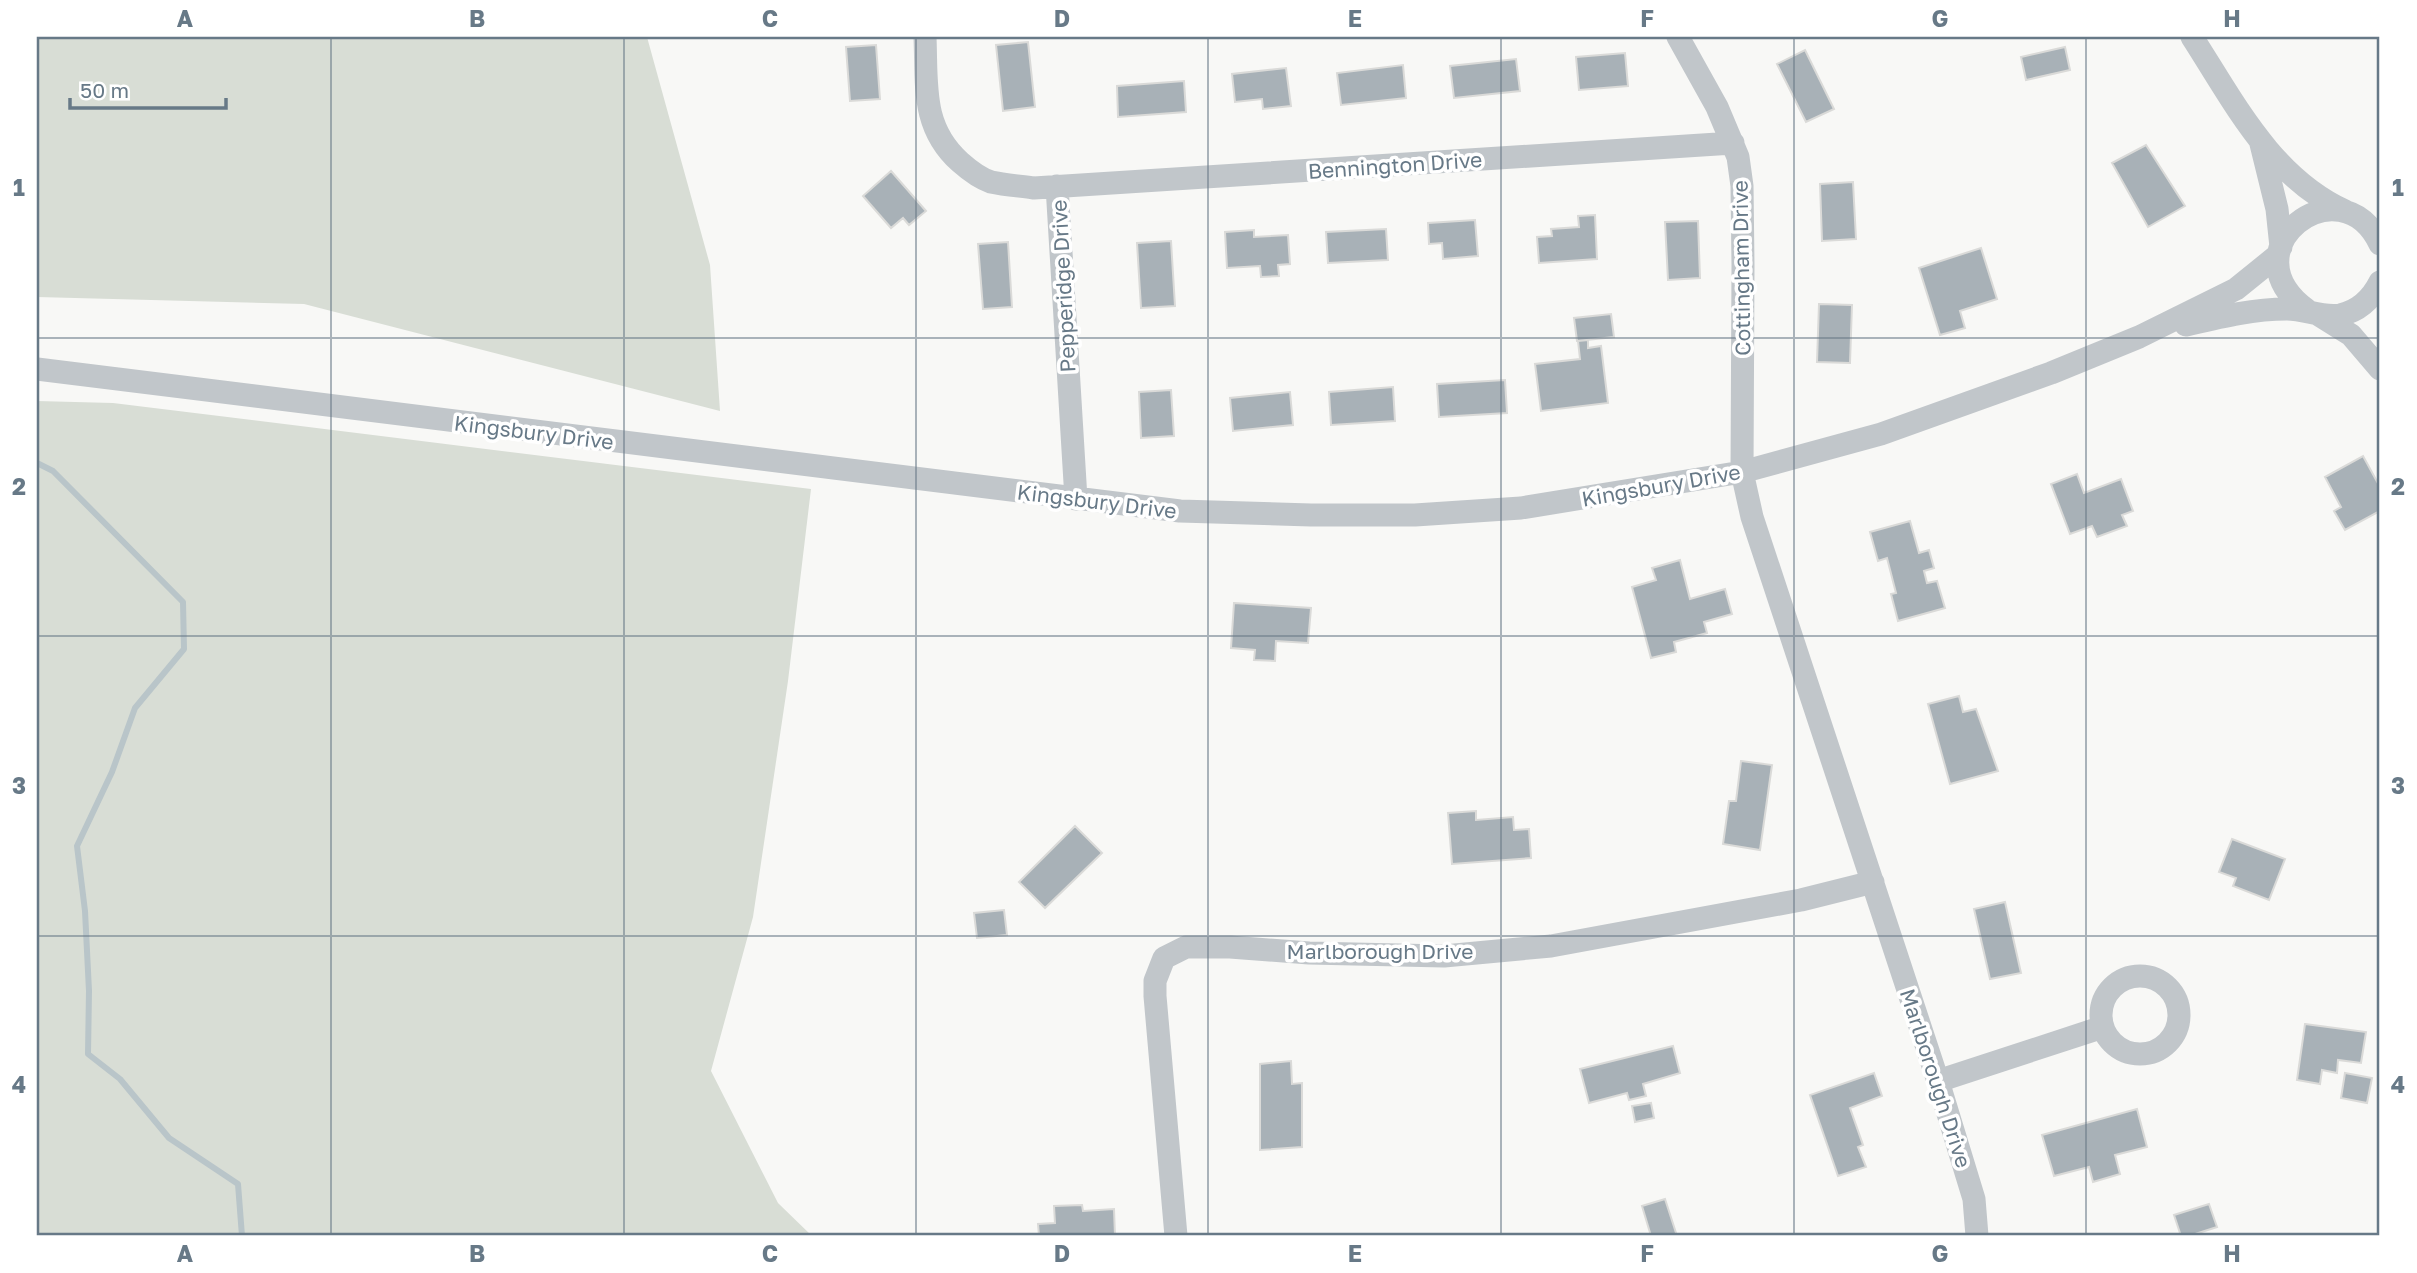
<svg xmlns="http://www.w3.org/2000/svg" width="2417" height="1273" font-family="'Golos Text',sans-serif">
	<rect width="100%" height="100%" fill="#f8f8f6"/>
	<path fill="#d8ddd5" d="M37,37H647L710,265L720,411L304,304L37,297Z
		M37,401L113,403L811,489L788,681L753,917L711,1071L778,1203L812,1236H37Z"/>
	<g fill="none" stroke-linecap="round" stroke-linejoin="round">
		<path stroke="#b9c5c9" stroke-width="6" d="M37,463L53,471L183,602L184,649L135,708L112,772L77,846L85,911L89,991L88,1054L120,1079L169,1138L238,1184L242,1236"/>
	</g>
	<path fill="#a8b1b7" stroke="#dadad8" stroke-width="2" d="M1028,42L1035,107L1003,111L996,45Z
		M876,45L880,99L850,101L846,47Z
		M2065,47L2070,70L2026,80L2021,57Z
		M1805,50L1834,109L1806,122L1777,64Z
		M1625,53L1628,86L1579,90L1576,57Z
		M1516,59L1520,91L1454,98L1450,66Z
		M1403,65L1406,98L1341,105L1337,73Z
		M1286,68L1291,106L1263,109L1262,99L1235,102L1232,74Z
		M1184,81L1186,112L1118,117L1117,86Z
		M2146,145L2185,206L2148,227L2112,163Z
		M891,171L926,211L909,225L903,218L891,228L863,196Z
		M1853,182L1856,239L1822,241L1820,184Z
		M1595,215L1597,259L1539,263L1537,237L1552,236L1551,229L1579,227L1578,216Z
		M1475,220L1478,256L1443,259L1442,243L1429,244L1428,223Z
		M1698,221L1700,278L1668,280L1665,222Z
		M1386,229L1388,260L1328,263L1326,232Z
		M1254,230V237L1288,235L1290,264L1278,265L1279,276L1261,277L1260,266L1227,268L1225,232Z
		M1171,241L1175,306L1141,308L1137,243Z
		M1008,242L1012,307L983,309L978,244Z
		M1981,248L1997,299L1960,311L1965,328L1940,335L1919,268Z
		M1819,304L1852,305L1850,363L1817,362Z
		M1611,314L1614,337L1577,341L1574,318Z
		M1588,340V348L1601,346L1608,403L1541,411L1535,364L1580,359L1578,341Z
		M1505,380L1507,413L1439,417L1437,384Z
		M1393,387L1395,421L1331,425L1329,392Z
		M1171,390L1174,436L1141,438L1139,392Z
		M1290,392L1293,425L1233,431L1230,398Z
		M2363,456L2380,487V511L2345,530L2334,511L2341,507L2325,477Z
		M2077,474L2084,493L2121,479L2133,511L2122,515L2127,526L2097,537L2092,526L2070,534L2051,484Z
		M1910,521L1919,553L1929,550L1934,568L1924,571L1927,583L1937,581L1945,608L1898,621L1891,594L1896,593L1887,558L1878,561L1870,532Z
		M1680,560L1690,599L1725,589L1732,614L1704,622L1707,633L1674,642L1676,652L1651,658L1632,587L1656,580L1652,568Z
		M1234,603L1311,608L1308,643L1276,641L1275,661L1254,660L1255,650L1231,648Z
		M1959,696L1963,712L1976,709L1998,771L1950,784L1928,704Z
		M1741,761L1772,765L1760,850L1723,844L1729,801H1736Z
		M1476,811V820L1513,817L1514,830L1529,829L1531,858L1452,864L1448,813Z
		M1075,826L1102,853L1045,908L1019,882Z
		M2232,839L2285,859L2269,900L2233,886L2236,878L2219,872Z
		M2005,902L2021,973L1990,979L1974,909Z
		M1004,910L1007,935L977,938L974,913Z
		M2305,1024L2366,1032L2361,1063L2338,1060L2337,1073L2322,1070L2320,1084L2297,1080Z
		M1673,1046L1680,1073L1643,1084L1646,1096L1629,1100L1627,1093L1589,1103L1580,1069Z
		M1291,1061L1292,1084L1302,1083V1147L1260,1150V1064Z
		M1874,1073L1882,1096L1850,1108L1863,1145L1858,1147L1866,1167L1838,1176L1810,1095Z
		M2345,1073L2372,1078L2367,1103L2341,1098Z
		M1651,1103L1654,1118L1635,1122L1632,1106Z
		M2137,1109L2147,1147L2115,1155L2120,1174L2093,1182L2089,1167L2054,1176L2042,1135Z
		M1665,1199L1677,1236H1651L1642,1206Z
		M2209,1204L2217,1227L2189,1236H2181L2174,1215Z
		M1082,1205L1083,1211L1114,1209L1115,1236H1039L1038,1224L1055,1223L1054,1206Z"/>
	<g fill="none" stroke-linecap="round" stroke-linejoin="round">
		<path stroke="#c1c6ca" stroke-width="23" d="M925,37C927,85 921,127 960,162C969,170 979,178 991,182C1005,185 1020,186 1034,188L1733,143
			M1678,37L1717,107L1738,157L1742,186L1743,265L1742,472L1752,517L1938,1081L1974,1199L1977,1236
			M2192,37C2234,102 2271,177 2345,211
			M2261,144L2277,209L2281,247
			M1057,186L1076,499
			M2307,310C2224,250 2340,160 2380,244
			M2319,315L2351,335L2380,369
			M2186,325C2220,317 2252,309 2287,309C2305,309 2322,318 2340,315C2359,311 2372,298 2380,282
			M37,369L1180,511L1311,515H1415L1521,508L1742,472L1881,434L2051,373L2139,337L2236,289L2278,255
			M2101 1015a39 39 0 1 1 78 0a39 39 0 1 1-78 0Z
			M1938,1081L2103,1027
			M1176,1236L1155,996V981L1164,958L1186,947H1230L1309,953L1444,956L1551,946L1801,900L1873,882"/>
	</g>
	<path fill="none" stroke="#677987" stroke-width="2" stroke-opacity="0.55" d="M331,37V1236M624,37V1236M916,37V1236M1208,37V1236M1501,37V1236M1794,37V1236M2086,37V1236M37,338H2380M37,636H2380M37,936H2380"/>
	<g text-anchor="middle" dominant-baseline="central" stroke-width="7" stroke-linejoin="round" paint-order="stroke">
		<g font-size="21" fill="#677987" stroke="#fff">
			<text transform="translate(1395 165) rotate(-4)">Bennington Drive</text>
			<text transform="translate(1741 268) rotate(-91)">Cottingham Drive</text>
			<text transform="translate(1063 286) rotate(-93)">Pepperidge Drive</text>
			<text transform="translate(534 432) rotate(7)">Kingsbury Drive</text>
			<text transform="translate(1661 485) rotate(-10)">Kingsbury Drive</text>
			<text transform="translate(1097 501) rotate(7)">Kingsbury Drive</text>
			<text x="1380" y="951">Marlborough Drive</text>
			<text transform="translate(1936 1078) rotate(72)">Marlborough Drive</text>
		</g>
	</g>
	<rect width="2417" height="1273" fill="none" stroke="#ffffff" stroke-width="77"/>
	<path d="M70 98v10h156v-10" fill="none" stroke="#677987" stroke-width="3.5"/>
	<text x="80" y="98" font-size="21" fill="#677987" stroke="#ffffff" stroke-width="5" paint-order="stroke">50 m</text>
	<rect x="38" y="38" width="2340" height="1196" fill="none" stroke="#677987" stroke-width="2.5"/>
	<g font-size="23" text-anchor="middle" font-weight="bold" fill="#677987">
		<text x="185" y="27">A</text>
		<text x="477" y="27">B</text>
		<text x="770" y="27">C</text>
		<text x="1062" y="27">D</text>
		<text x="1355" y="27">E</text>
		<text x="1647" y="27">F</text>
		<text x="1940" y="27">G</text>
		<text x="2232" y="27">H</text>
		<text x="19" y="196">1</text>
		<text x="2398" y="196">1</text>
		<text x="19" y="495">2</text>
		<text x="2398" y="495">2</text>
		<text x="19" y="794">3</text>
		<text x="2398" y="794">3</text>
		<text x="19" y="1093">4</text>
		<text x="2398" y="1093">4</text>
		<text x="185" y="1262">A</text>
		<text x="477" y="1262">B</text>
		<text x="770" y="1262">C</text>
		<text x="1062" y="1262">D</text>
		<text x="1355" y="1262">E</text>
		<text x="1647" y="1262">F</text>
		<text x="1940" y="1262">G</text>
		<text x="2232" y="1262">H</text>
	</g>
</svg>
